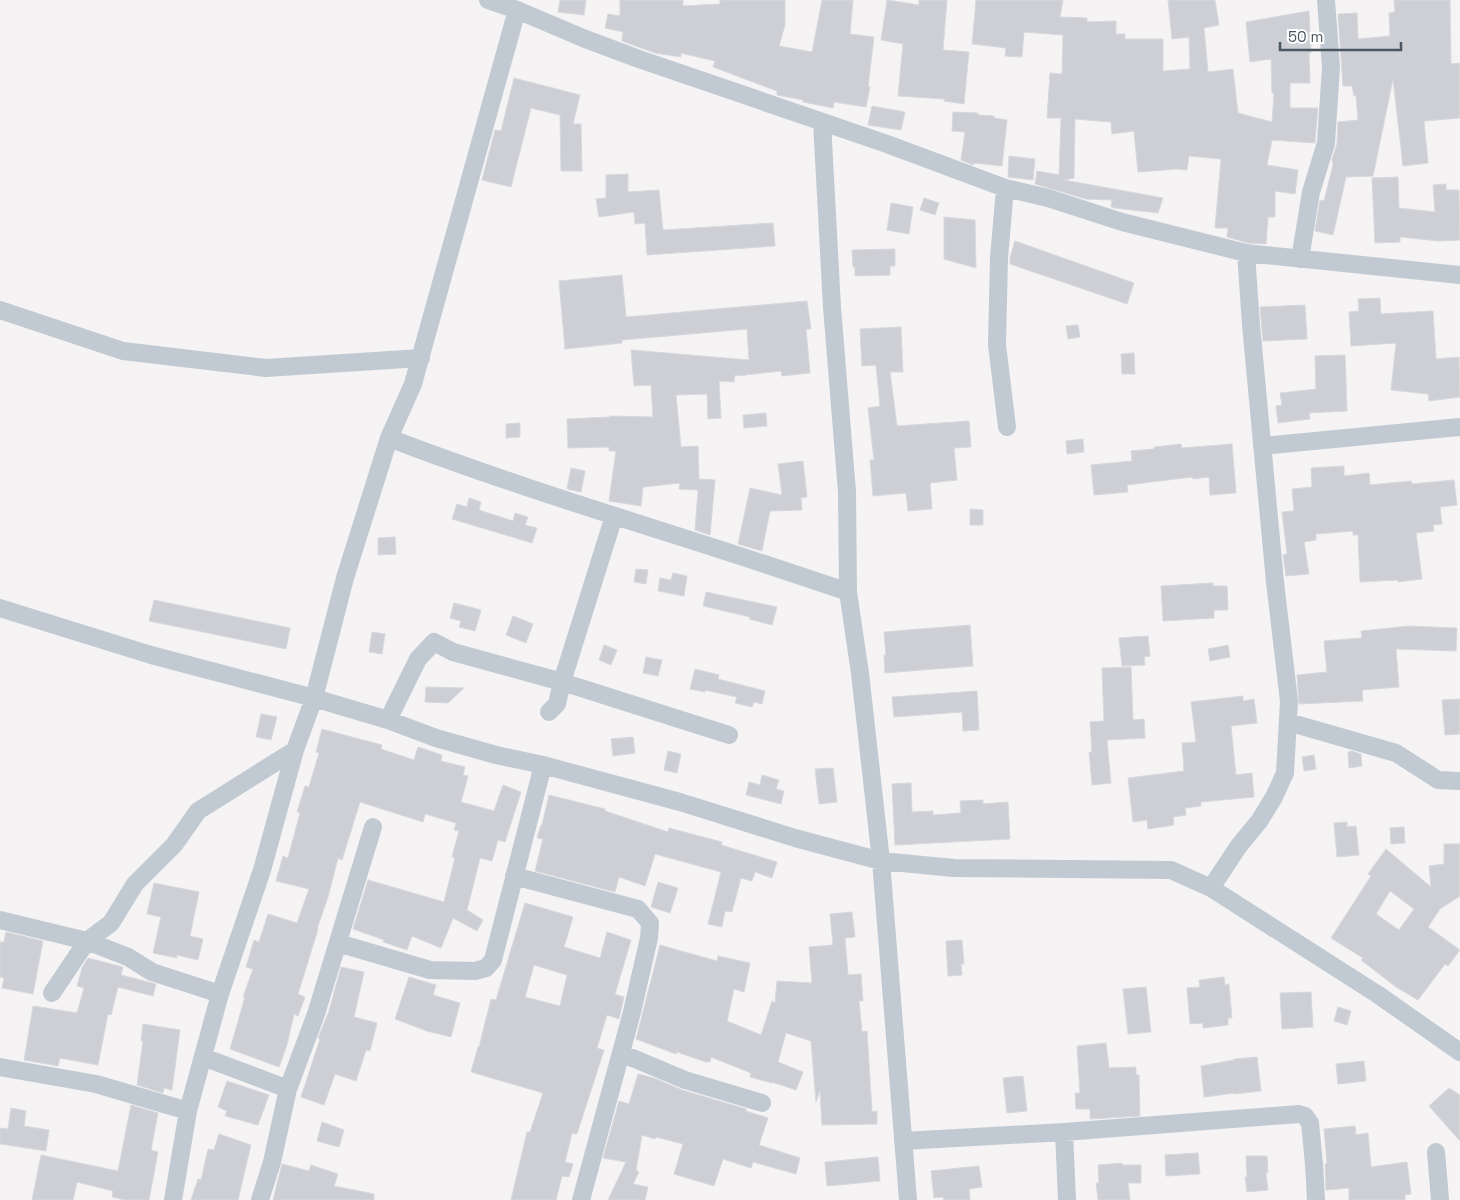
<svg xmlns="http://www.w3.org/2000/svg" width="1460" height="1200" font-family="'Space Grotesk',sans-serif">
	<rect width="100%" height="100%" fill="#f5f3f3"/>
	<path fill="#cdcfd5" stroke="#d7d9de" fill-rule="evenodd" d="M560,0H586L584,15L558,12Z
		M620,0H683V6L720,4V0H785V25L779,46L812,52L822,0H853L850,34L874,37L868,87H870L866,107L834,102L833,108L803,102V100L777,95V91L713,67L715,61L681,53V57L655,53L622,41L623,32L605,28L608,14L620,16Z
		M887,0L919,5V0H947L943,50L969,52L964,104L944,101L945,99L898,96L903,44L881,40Z
		M976,0H1063L1060,17L1087,18V22L1116,21V34H1125V39H1163V71L1190,69L1189,37L1172,39L1168,0H1215L1219,25L1204,28L1208,72L1233,69L1238,113L1272,122L1274,93H1272L1271,59L1250,62L1246,22L1309,11L1311,53H1309L1310,83H1290V108H1318L1315,141V143L1272,140L1267,165L1298,170L1295,194L1275,191V217H1268L1266,244L1248,243L1227,237L1228,228H1215L1221,159L1189,156L1187,170L1176,169L1138,172L1134,131L1112,134L1111,122L1075,119L1074,178L1064,180L1163,198L1158,213L1115,208L1111,207L1112,200L1086,199L1035,184L1037,171L1059,175L1061,118H1047L1050,73L1062,74L1063,35L1024,32L1022,57L1005,56L1006,48L972,44Z
		M1394,0H1450L1451,64L1460,63V118L1424,121L1428,163L1403,166L1393,79L1373,176L1346,177L1333,235L1315,231L1320,200L1324,201L1333,165L1332,159L1337,144L1338,122L1358,120L1356,95L1354,96L1352,86H1343L1338,14L1357,13L1358,39L1390,36L1389,13L1395,12Z
		M514,78L580,95L573,124H581L582,171H561L560,115L531,108L511,187L482,180L495,130L501,131Z
		M872,106L905,112L901,130L868,125Z
		M953,112L978,113V115L994,116V118L1007,120L1002,166L974,163L973,165L961,160L965,132L952,131Z
		M1009,156L1035,159L1033,180L1008,177Z
		M628,174V192L659,190L663,230L773,223L775,246L647,255L645,223L635,224L634,212L599,217L596,199L606,198V175Z
		M1398,177L1399,208L1435,212L1433,185L1446,184V190H1459L1460,240L1439,241L1400,237V242L1375,243L1372,178Z
		M924,198L939,203L935,215L920,210Z
		M891,203L913,207L909,234L887,230Z
		M944,217L975,220L976,268L944,259Z
		M1015,241L1134,283L1127,304L1010,264V258Z
		M895,249V266H890V275L855,276V267H853L852,250Z
		M622,275L626,317L807,301L811,329H806L810,373L782,376L781,371L745,375V376L735,375L734,382L719,381L721,418L708,419L707,394L676,395L681,447L698,446L699,480V479L715,480L710,535L695,530L698,490L679,489L680,483L643,487L641,506L609,501L616,451H609V447L568,448L567,419L610,417V416L653,417L651,385L634,386L631,350L749,360L747,329L622,340V343L565,349L559,281Z
		M1380,298L1381,314L1433,311L1436,359L1459,357L1460,397L1429,401L1428,394L1391,390L1396,343L1351,346L1349,312L1359,311L1358,299Z
		M1305,305L1307,339L1263,341L1260,307Z
		M1078,325L1080,337L1068,339L1066,326Z
		M901,327L903,372H890L897,426L969,421L971,447L954,448L957,480L930,483L932,509L908,511L906,493L873,496L870,460H874L868,408L880,406L876,365L862,366L860,329Z
		M1134,353L1135,374H1122L1121,354Z
		M1345,355L1347,411L1309,413L1310,419L1278,423L1276,406L1282,405L1280,393L1316,389L1315,356Z
		M766,413L767,426L744,428L743,415Z
		M520,423V437L506,438V424Z
		M1083,439L1084,452L1067,454L1066,441Z
		M1181,444L1182,448L1232,444L1236,493L1210,495L1209,477L1193,479L1192,477L1127,485L1128,492L1094,495L1091,465L1132,461L1131,451L1154,449V447Z
		M803,461L807,497L801,498L802,510L770,511L762,551L738,544L750,488L782,495L778,464Z
		M1344,466V476L1369,473L1370,485L1411,481L1412,484L1454,480L1457,505L1440,507L1442,524L1433,525L1434,531L1416,533L1422,579L1398,582V580L1360,582L1358,535H1353V531L1316,534V540L1304,542L1309,574L1286,576L1283,555L1287,554L1282,512L1294,511L1292,489L1312,487L1311,468Z
		M571,468L585,471L581,492L567,489Z
		M469,498L481,502L479,510L513,521L515,513L528,517L525,525L537,528L532,543L452,519L457,504L467,507Z
		M970,509L983,510V525H970Z
		M395,537L396,554L378,555V538Z
		M636,569L648,570L646,584L634,582Z
		M673,573L687,576L684,596L658,591L660,578L671,580Z
		M1213,583V586H1227L1228,610H1214V618L1163,621L1161,586Z
		M706,592L777,607L772,625L749,619L750,617L703,606Z
		M154,600L290,628L286,649L149,621Z
		M454,603L481,610L475,631L459,627L461,621L450,618Z
		M513,616L533,624L526,643L506,635Z
		M970,625L973,666L885,673L884,655H886L884,632Z
		M1409,626L1457,628L1456,651L1396,649L1399,687L1362,690L1363,701L1299,704L1297,675L1327,672L1324,641L1362,638L1361,631Z
		M372,632L385,634L382,654L369,652Z
		M1148,636L1150,656L1144,657L1145,665L1122,666L1119,638Z
		M604,645L617,650L611,665L599,660Z
		M1228,645L1230,657L1210,661L1208,649Z
		M646,657L662,660L658,676L643,673Z
		M1131,667L1133,720L1144,719L1145,738L1107,740L1111,783L1092,785L1089,752H1092L1090,722L1104,721L1102,668Z
		M695,669L719,675L718,679L765,691L762,704L754,702L752,707L735,703L737,697L705,690V692L690,689Z
		M426,687L464,688L448,703L425,702Z
		M977,691L979,730L963,731L962,712L894,717L892,697Z
		M1243,696V701L1254,699L1257,723L1231,726L1236,775L1252,773L1254,797L1201,802V806L1185,808L1186,815L1173,817L1174,825L1148,829L1147,820L1133,822L1128,778L1184,771L1182,743L1196,742L1191,702Z
		M1460,699V734L1445,735L1442,700Z
		M261,714L277,717L271,740L256,737Z
		M322,729L382,745L381,749L414,760L418,747L442,755L441,761L465,767L463,775L468,776L461,802L494,811L503,785L521,792L505,842L498,840L492,861L480,858L467,910L483,920L477,931L453,918L441,948L412,936L407,950L383,942L384,940L353,929L368,880L444,902L455,858L452,857L459,831L454,830L456,823L425,814L423,822L360,802L342,860L338,858L328,897L317,929H318L298,994L305,997L298,1016L294,1014L287,1045L279,1067L230,1049L245,997H243L253,969L246,967L254,940L259,942L268,914L297,923L309,889L276,881L283,856L288,858L300,813L297,812L305,786L309,787L319,753L316,752Z
		M633,737L635,753L613,756L611,739Z
		M668,751L681,754L677,773L664,770Z
		M1352,751L1361,754L1362,766L1349,768L1348,752Z
		M1314,755L1316,769L1304,771L1302,757Z
		M833,768L837,802L819,804L815,769Z
		M762,775L779,780L776,789L784,791L781,804L746,795L749,782L760,785Z
		M911,783L912,812L933,811V815L961,813L960,801L983,800V804L1008,802L1010,839L895,845L892,784Z
		M549,795L605,809V811L644,824V826V824L668,832L669,828L722,842L721,845L777,862L772,878L755,872L752,881L741,878L732,912L725,911L722,927L708,924L721,872L655,854L645,886L619,877L615,892L535,871L543,839L537,838L541,825H542Z
		M1347,822V827L1356,826L1359,855L1337,857L1334,823Z
		M1404,827L1405,843L1391,844L1390,828Z
		M1444,844H1460V896L1440,909L1428,927L1460,950L1448,966L1445,964L1418,1000L1396,987L1361,960L1363,958L1331,938L1371,876L1368,874L1386,849L1431,887L1429,866L1444,864ZM1390,891L1414,909L1399,930L1376,914Z
		M658,882L678,888L670,913L651,907Z
		M154,883L199,892L190,936L203,939L198,960L177,955V958L153,953L161,917L147,914Z
		M525,903L573,917L564,947L600,958L607,932L631,940L615,994L624,997L619,1019L607,1015L597,1048L604,1050L577,1134L572,1133L565,1162L573,1164L569,1177L562,1176L556,1200H511L527,1132H530L543,1093L471,1072L478,1047H479L491,999L496,1000ZM534,965L567,975L560,1006L525,997Z
		M852,912L855,937L845,938L848,975L861,974L863,1001H859L862,1032L867,1031L872,1112L877,1111V1124L822,1125L820,1091L816,1102L811,1041L786,1033L778,1062L803,1072L796,1090L772,1082V1083L750,1077L751,1073L711,1057L710,1062H706L677,1052L676,1054L636,1039L660,945L717,961L718,956L750,963L744,992L734,989L727,1021L761,1035L772,1001L775,1003L777,981L812,983L809,947L833,945L830,914Z
		M6,932L43,941L33,994L2,988L4,978L0,977V942H4Z
		M962,940L964,964H961L962,975L948,976L946,941Z
		M88,958L123,967L121,975L156,984L153,996L118,987L111,1015L108,1014L98,1065L60,1058L58,1066L24,1060L33,1006L77,1013L84,988L77,986L82,968Z
		M341,967L364,972L354,1017L377,1023L370,1051L366,1050L356,1081L335,1074L324,1105L301,1097L320,1039L318,1038L329,1011Z
		M409,977L436,985L433,995L460,1003L451,1037L427,1031L395,1019Z
		M1224,977L1225,985L1229,984L1232,1018H1228V1025L1203,1028V1023L1190,1024L1187,988L1200,987L1199,980Z
		M1146,987L1151,1032L1128,1034L1123,989Z
		M1311,992L1313,1027L1282,1029L1280,993Z
		M1338,1007L1351,1011L1347,1025L1334,1021Z
		M143,1024L180,1030L172,1090L164,1088L163,1093L137,1085L143,1041H141Z
		M1106,1043L1109,1068L1136,1067V1075H1139L1140,1116L1090,1119V1109H1076L1075,1093H1080L1077,1046Z
		M1257,1057L1261,1091L1235,1094V1093L1204,1097L1201,1066L1234,1060V1059Z
		M1364,1061L1366,1081L1338,1084L1336,1064Z
		M638,1074L654,1078L682,1090L746,1109V1111L768,1118L759,1145L800,1158L796,1174L753,1162L751,1168L723,1159L714,1186L674,1174L683,1144L656,1137L655,1139L642,1135L636,1170L639,1172L633,1184L648,1187L645,1200H608L626,1162L603,1158L619,1101L629,1104Z
		M1023,1076L1027,1111L1007,1113L1003,1078Z
		M227,1081L269,1095L258,1125L225,1116L227,1111L218,1107Z
		M1449,1088L1460,1095V1141L1429,1106Z
		M131,1105L158,1113L151,1150L158,1152L149,1200H125L112,1197L113,1191L77,1182L73,1200H32L41,1155L118,1171Z
		M11,1108L26,1111L24,1126L49,1130L46,1151L0,1144V1128L8,1129Z
		M322,1122L344,1130L339,1147L317,1141Z
		M1355,1126L1356,1135L1368,1133L1371,1167L1407,1162L1411,1194L1405,1195V1200H1349V1188L1326,1190L1325,1164L1327,1163L1324,1129Z
		M219,1134L251,1145L238,1200H191L198,1179L201,1180L208,1149L214,1150Z
		M1198,1153L1200,1174L1166,1176L1165,1155Z
		M1246,1156H1267L1268,1172L1266,1173L1268,1190L1247,1192L1245,1177H1247Z
		M878,1157L880,1181L827,1186L825,1162Z
		M1122,1163V1165H1141V1183H1128L1130,1200H1098L1096,1183H1099L1098,1165Z
		M282,1164L309,1171L311,1165L338,1174L334,1186L374,1194V1200H273Z
		M979,1166L982,1187L969,1189L970,1200H944L943,1197L934,1198L931,1171Z"/>
	<g fill="none" stroke-linecap="round" stroke-linejoin="round">
		<path stroke="#c1cad2" stroke-width="18" d="M488,0L517,10L583,38L636,58L887,144L1005,188L1048,198L1122,222L1246,253L1460,275
			M822,122L832,307L847,492L848,592L860,673L881,861L908,1200
			M1005,188L999,258L997,345L1007,427
			M1300,259L1311,192L1326,143L1331,67L1326,0
			M0,310L123,351L266,368L421,358
			M389,438C540,496 695,539 848,592
			M1262,446L1460,427
			M0,608L151,655L314,698L388,720L436,738L496,755L543,765L680,802L795,838L881,861L954,868L1171,870L1211,888L1377,994L1460,1052
			M549,712L557,704L562,682L614,516
			M388,720L418,659L434,642L453,652L562,682L729,735
			M1288,722L1396,753L1438,780L1460,781
			M514,876L638,909L650,923L649,938L632,1012L581,1200
			M1211,888L1238,847L1260,820L1274,797L1285,773L1289,701L1275,582L1251,325L1246,253
			M0,920L87,941L128,957L152,972L220,994
			M338,943L430,970L475,971L486,968L493,960L543,765
			M52,993L87,941L111,923L135,884L174,845L198,811L295,750
			M621,1054L635,1059L685,1080L762,1103
			M203,1057L288,1089
			M0,1067L96,1084L188,1111
			M1064,1132L1067,1200
			M903,1141L1064,1132L1299,1114L1305,1116L1310,1123L1314,1164L1316,1200
			M1436,1152L1440,1200
			M173,1200L188,1111L220,994L262,870L295,750L314,698L345,578L389,438L413,384L517,10
			M260,1200L272,1162L288,1089L316,1014L373,827"/>
	</g>
	<path d="M1280 42v8h121v-8" fill="none" stroke="#4a5661" stroke-width="2.5"/>
	<text x="1288" y="42" font-size="15" fill="#4a5661" stroke="#ffffff" stroke-width="4" paint-order="stroke">50 m</text>
</svg>
